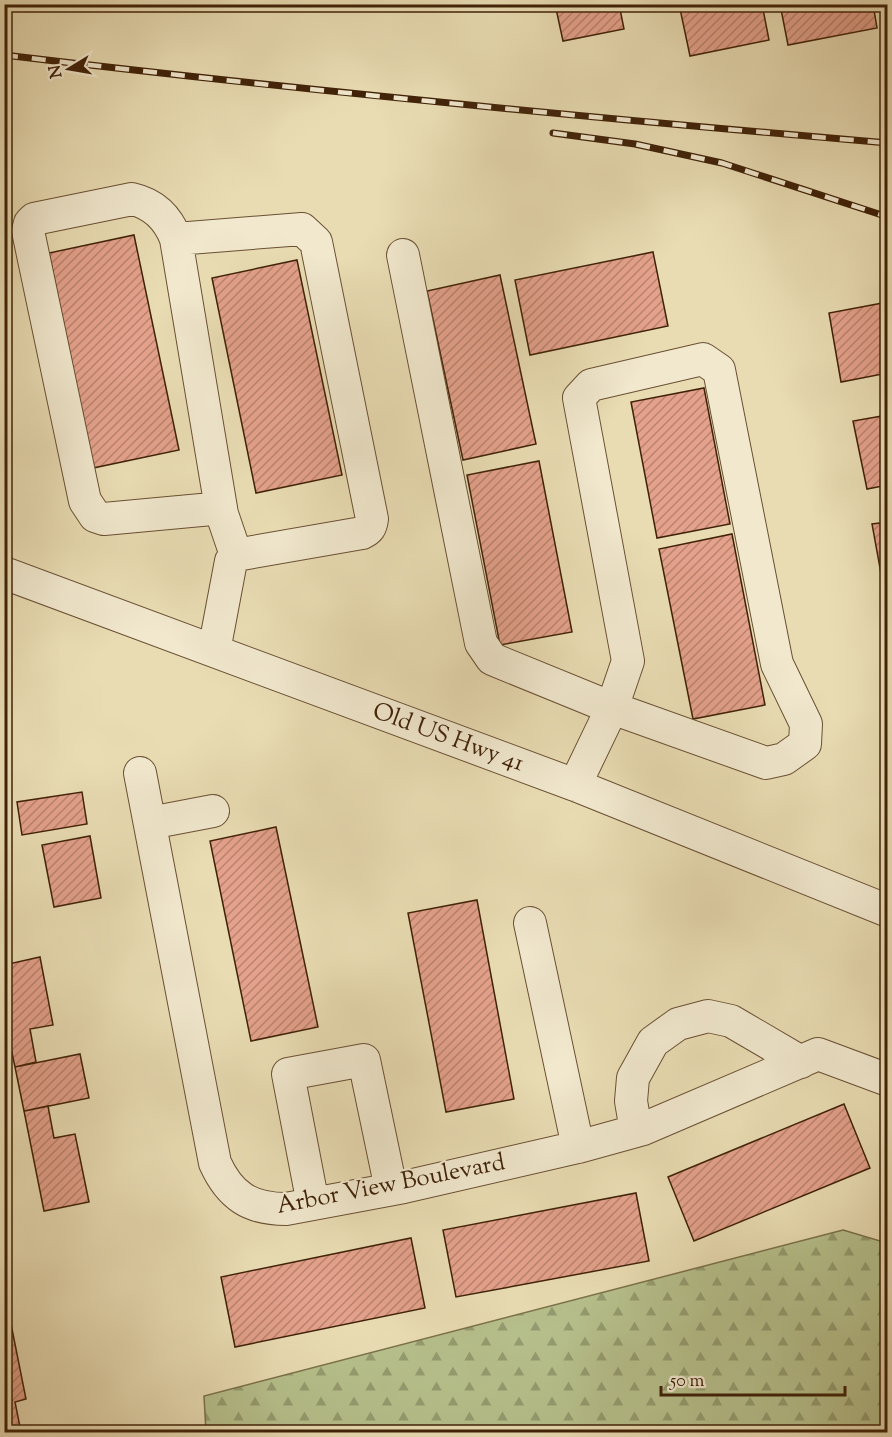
<svg xmlns="http://www.w3.org/2000/svg" width="892" height="1437" font-family="'Sorts Mill Goudy',serif">
	<defs>
		<pattern id="forest-firs" width="22" height="20" patternUnits="userSpaceOnUse" patternTransform="scale(1.5)"><rect width="22" height="20" fill="#b6c08c"/><path d="M5 1l3.5 6h-7zM16 11l3.5 6h-7z" fill="#959c70"/></pattern>
		<pattern id="building-hatch" width="6" height="6" patternUnits="userSpaceOnUse" patternTransform="scale(1.5)"><rect width="6" height="6" fill="#e4a18b"/><path d="M-1 1l2-2M0 6l6-6M5 7l2-2" fill="none" stroke="#ba8370"/></pattern>
	</defs>
	<rect width="100%" height="100%" fill="#e9dcb3"/>
	<filter id="stains"><feTurbulence type="fractalNoise" baseFrequency=".00333" numOctaves="4"/><feColorMatrix values="0 0 0 0 .2 0 0 0 0 .09 0 0 0 0 .02 0 0 0 .5 -.17"/></filter>
	<radialGradient id="worn" r=".72"><stop offset=".6" stop-color="#630" stop-opacity="0"/><stop offset="1" stop-color="#630" stop-opacity=".3"/></radialGradient>
	<path fill="url(#forest-firs)" stroke="#7b714a" stroke-width="1.5" d="M843,1230L887,1243V1432H206L204,1396Z"/>
	<path fill="url(#building-hatch)" stroke="#402208" stroke-width="1.5" d="M555,4H619L624,29L563,41Z
		M679,4H762L769,40L690,56Z
		M780,4H873L877,28L788,45Z
		M134,235L179,450L93,468L49,253Z
		M653,252L668,326L530,355L515,280Z
		M297,260L342,475L256,493L212,278Z
		M500,275L536,444L463,460L427,291Z
		M888,302V373L841,382L829,313Z
		M704,388L730,524L657,538L631,402Z
		M888,415V485L867,489L853,421Z
		M539,461L572,632L500,645L467,475Z
		M888,522V600L886,601L872,524Z
		M732,534L765,705L693,719L659,549Z
		M82,792L87,824L22,835L17,802Z
		M276,827L318,1027L251,1041L210,841Z
		M90,836L101,898L54,907L42,845Z
		M477,900L514,1099L446,1112L408,913Z
		M40,957L53,1025L30,1029L36,1062L15,1067L4,1015V965Z
		M80,1054L89,1098L24,1111L15,1067Z
		M844,1104L870,1168L694,1241L668,1177Z
		M48,1106L54,1138L75,1134L89,1202L44,1211L24,1111Z
		M636,1193L649,1261L456,1297L443,1230Z
		M411,1238L425,1308L235,1347L221,1277Z
		M11,1324L26,1399L15,1402L21,1432H4V1325Z"/>
	<g fill="none" stroke-linecap="round" stroke-linejoin="round">
		<g stroke="#6a5033" stroke-width="34">
			<path id="minor" d="M176,239L222,514
				M403,255L481,643L492,659L612,708L766,763L784,759L805,744L806,724L777,664L719,370L703,359L591,385L579,398L628,661L612,708L575,785
				M4,573L575,785L888,911
				M214,651L231,561L236,555L362,533C369,530 371,527 372,519L316,242L302,229L176,239C168,218 154,204 132,199L34,219L30,223L28,231L85,501L95,516L104,519L212,509L222,514L236,555
				M140,773L215,1163C230,1196 250,1209 286,1209L404,1187L578,1147L643,1129L818,1054L888,1080
				M150,823L213,811
				M530,923L578,1147
				M636,1131L631,1101L633,1078L653,1042L678,1024L708,1016L731,1021L801,1062
				M313,1204L288,1074L364,1060L391,1189"/>
		</g>
		<use href="#minor" stroke="#f1e8ce" stroke-width="32"/>
		<g stroke="#402208" stroke-width="7">
			<path id="rail" d="M4,55C298,90 593,118 888,143
				M553,133L635,144L722,163L888,217"/>
		</g>
		<use href="#rail" stroke="#f1e8ce" stroke-width="4.5" stroke-dasharray="14" stroke-linecap="butt"/>
	</g>
	<g text-anchor="middle" dominant-baseline="central" stroke-width="4.5" stroke-linejoin="round" paint-order="stroke">
		<g font-size="24" fill="#402208" stroke="#f1e8ce">
			<text transform="translate(448 738) rotate(20)">Old US Hwy 41</text>
			<text transform="translate(391 1185) rotate(-11)">Arbor View Boulevard</text>
		</g>
	</g>
	<rect width="892" height="1437" fill="none" stroke="#e9dcb3" stroke-width="24"/>
	<rect x="6" y="6" width="880" height="1425" fill="none" stroke="#402208" stroke-width="3"/>
	<rect x="12" y="12" width="868" height="1413" fill="none" stroke="#402208" stroke-width="1.5"/>
	<g transform="translate(69 69) rotate(259)" stroke="#f1e8ce" stroke-width="4.5" paint-order="stroke">
	<path d="M0-4.5L10 22L0 15L-10 22Z" fill="#402208"/>
	<text y="-9" font-size="16" font-weight="bold" text-anchor="middle" fill="#402208">N</text>
	</g>
	<path d="M661 1386v9h184v-9" fill="none" stroke="#402208" stroke-width="3"/>
	<text x="670" y="1386" font-size="18" fill="#402208" stroke="#f1e8ce" stroke-width="4.5" paint-order="stroke">50 m</text>
	<rect width="100%" height="100%" filter="url(#stains)"/>
	<rect width="100%" height="100%" fill="url(#worn)"/>
</svg>
